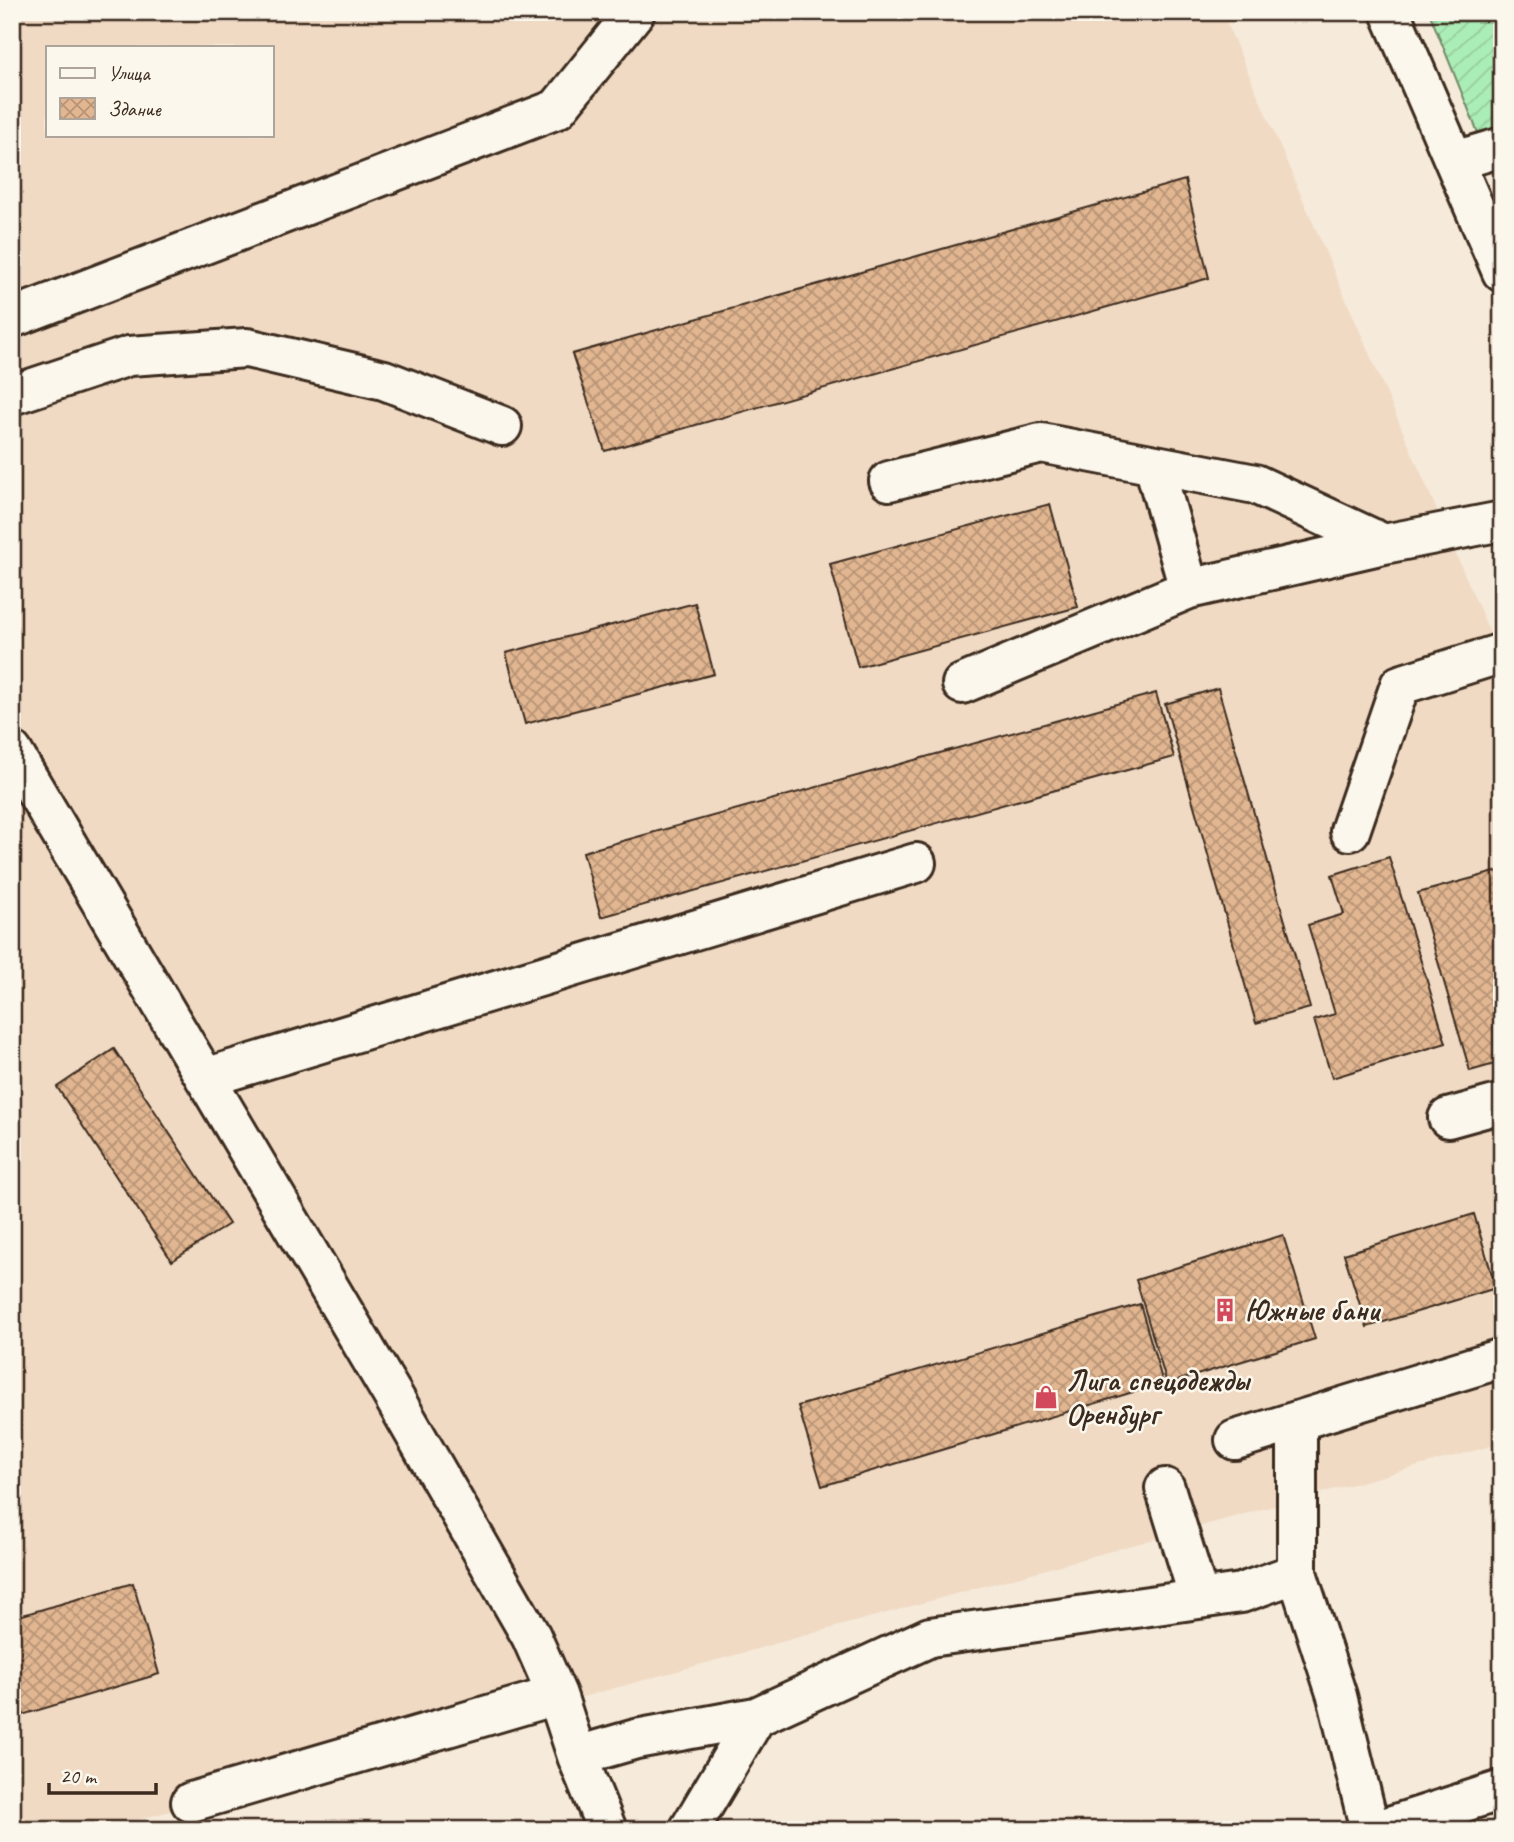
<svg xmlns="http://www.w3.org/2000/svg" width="1514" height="1842" font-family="Caveat,sans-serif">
	<defs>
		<pattern id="garden-furrows" width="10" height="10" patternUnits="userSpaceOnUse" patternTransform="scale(1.75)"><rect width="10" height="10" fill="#abedb6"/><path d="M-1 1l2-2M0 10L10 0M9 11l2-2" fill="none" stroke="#94cb9c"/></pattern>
		<pattern id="building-cross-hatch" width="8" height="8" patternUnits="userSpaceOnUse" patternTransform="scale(1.75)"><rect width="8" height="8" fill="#e1b691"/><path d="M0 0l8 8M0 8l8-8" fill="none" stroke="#b89476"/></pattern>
	</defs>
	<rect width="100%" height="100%" fill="#f6eada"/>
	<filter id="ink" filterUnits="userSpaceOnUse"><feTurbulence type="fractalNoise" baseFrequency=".0143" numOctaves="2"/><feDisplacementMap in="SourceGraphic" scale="14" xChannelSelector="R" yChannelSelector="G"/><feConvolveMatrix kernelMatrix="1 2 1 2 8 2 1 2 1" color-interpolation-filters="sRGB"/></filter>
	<g filter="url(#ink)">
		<path fill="#f0dac4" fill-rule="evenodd" d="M12,12H1222L1502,661V1443L101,1830H12ZM47,47H271V135H47Z"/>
		<path fill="url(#garden-furrows)" stroke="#738c6a" stroke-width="2" d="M1429,12H1502V192Z"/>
		<path fill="url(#building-cross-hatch)" stroke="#3b2a1e" stroke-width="2" d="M1185,180L1209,278L605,451L572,354Z
			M1050,504L1078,607L858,667L830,564Z
			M695,603L714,674L525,724L506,653Z
			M1218,688L1310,1008L1256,1023L1165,704Z
			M1156,693L1174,757L601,917L583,852Z
			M1389,857L1446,1043L1332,1078L1314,1020L1335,1014L1308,925L1344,914L1332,875Z
			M1502,870V1062L1470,1071L1418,893Z
			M114,1049L229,1224L172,1261L57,1087Z
			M1474,1214L1496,1288L1367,1327L1344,1254Z
			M1283,1235L1315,1339L1167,1384L1136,1280Z
			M1140,1304L1163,1383L822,1486L798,1406Z
			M133,1583L159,1674L12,1718V1618Z"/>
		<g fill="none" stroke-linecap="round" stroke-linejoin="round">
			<g stroke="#3b2a1e" stroke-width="44">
				<path id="minor" d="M1390,12L1502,272
					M1455,161L1502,147
					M12,318L557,109L635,12
					M12,395L129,356L247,348L384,380L502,426
					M889,481L1041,443L1255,484L1384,544L1502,521
					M1189,589L1384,544
					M962,684L1189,589L1154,465
					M12,751L392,1394L531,1636L557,1695L577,1756L607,1830
					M1350,831L1400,685L1502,653
					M205,1078L916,863
					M1448,1118L1502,1103
					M1297,1422V1573L1337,1696L1370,1830
					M1235,1440L1502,1358
					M1165,1488L1199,1598
					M577,1756L636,1739L756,1717
					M191,1802L557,1695
					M689,1830L756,1717L930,1637L1241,1593L1297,1573"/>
			</g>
			<g stroke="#3b2a1e" stroke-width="44">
				<path id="major" d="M1377,1830L1502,1790"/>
			</g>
			<use href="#minor" stroke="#fbf7ec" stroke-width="38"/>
			<use href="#major" stroke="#fbf7ec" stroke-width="38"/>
		</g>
	</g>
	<defs>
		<g id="building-bare" transform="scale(1.89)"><path d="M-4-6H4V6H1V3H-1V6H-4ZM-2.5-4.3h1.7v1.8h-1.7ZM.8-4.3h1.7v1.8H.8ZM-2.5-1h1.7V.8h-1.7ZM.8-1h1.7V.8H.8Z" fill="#d1495b" stroke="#fbf7ec" stroke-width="2.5" paint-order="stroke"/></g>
		<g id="shop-bare" transform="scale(1.89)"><path d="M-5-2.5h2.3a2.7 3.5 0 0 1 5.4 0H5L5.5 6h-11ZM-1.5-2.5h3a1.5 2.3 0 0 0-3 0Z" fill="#d1495b" stroke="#fbf7ec" stroke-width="2.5" paint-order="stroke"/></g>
	</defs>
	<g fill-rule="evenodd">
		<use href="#building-bare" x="1225" y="1310"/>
		<use href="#shop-bare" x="1046" y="1397"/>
	</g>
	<g text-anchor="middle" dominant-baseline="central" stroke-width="5" stroke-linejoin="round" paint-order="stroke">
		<g font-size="30" font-weight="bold" fill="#3b2a1e" stroke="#fbf7ec" text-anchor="start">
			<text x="1245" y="1310">Южные бани</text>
			<text x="1066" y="1380">Лига спецодежды<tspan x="1066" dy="34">Оренбург</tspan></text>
		</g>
	</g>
	<rect width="1514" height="1842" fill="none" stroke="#fbf7ec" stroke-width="42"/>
	<rect x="21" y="21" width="1472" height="1800" fill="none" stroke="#3b2a1e" stroke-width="2.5" filter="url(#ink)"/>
	<rect x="46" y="46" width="228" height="91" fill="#fbf7ec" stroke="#aea59a" stroke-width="2"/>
	<rect x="60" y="68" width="35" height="10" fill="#fbf7ec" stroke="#aea59a" stroke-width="2"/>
	<text x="108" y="80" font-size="21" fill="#3b2a1e">Улица</text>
	<rect x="60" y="98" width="35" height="21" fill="url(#building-cross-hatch)" stroke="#aea59a" stroke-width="2"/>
	<text x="108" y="116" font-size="21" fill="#3b2a1e">Здание</text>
	<path d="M49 1783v10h107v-10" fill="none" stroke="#3b2a1e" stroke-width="3.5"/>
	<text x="60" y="1783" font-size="21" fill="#3b2a1e" stroke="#fbf7ec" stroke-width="5" paint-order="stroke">20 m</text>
</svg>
